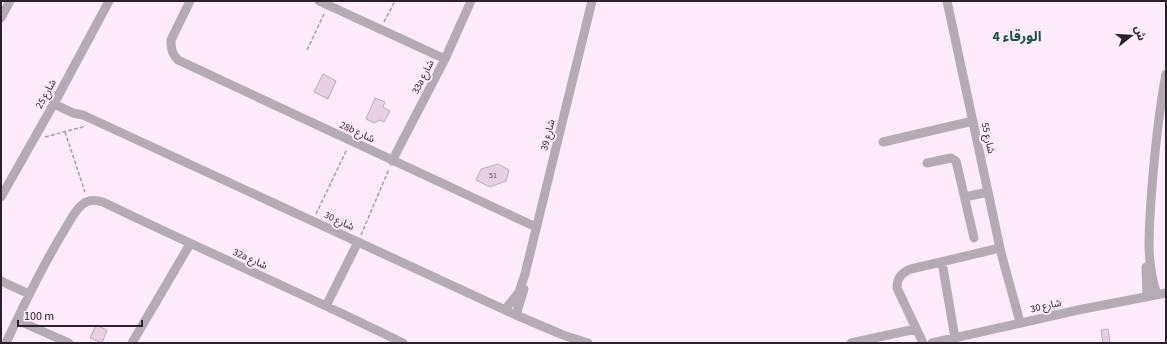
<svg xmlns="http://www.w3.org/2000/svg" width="1167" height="344" font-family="'Source Sans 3','Noto Sans Arabic',sans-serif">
	<rect width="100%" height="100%" fill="#feebfb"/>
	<path fill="#e8d0e4" stroke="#c0a8bc" d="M323,74L336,81L328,99L314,92Z
		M375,98L385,102L383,107L390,111L384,122L380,120L374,123L366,119Z
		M498,164L509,170L506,181L490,187L476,180L481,169Z
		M96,325L107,330L102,343L90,338Z
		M1108,329L1110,343H1103L1101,330Z"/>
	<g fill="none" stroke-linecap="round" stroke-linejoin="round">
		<path stroke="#ac9daa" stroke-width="1.5" stroke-dasharray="4 2" stroke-linecap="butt" d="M384,22L395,1
			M307,50L325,12
			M65,132L85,192
			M45,137L86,126
			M316,214L347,149
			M361,235L389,169"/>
		<path stroke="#b5abb4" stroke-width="9" d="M190,1L171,40C171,49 172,54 178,60L536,227
			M319,1L445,59
			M947,1L1000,248C1006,273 1014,298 1020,323
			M1,18L10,1
			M54,104L73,113L83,115L516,315L563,335L588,343
			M883,142L973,121
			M392,161L445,59L471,1
			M927,163L951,158L956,161L974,238
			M1,197L57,98L109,1
			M965,197L988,192
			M942,262L955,338
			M1146,267L1147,297
			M1,281L29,294
			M1157,294C1146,264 1149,231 1151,200C1154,158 1158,116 1166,74
			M326,306L358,242
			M505,310L519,292L525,274L592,1
			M516,315L524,289
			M17,320L69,343
			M6,343C24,304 43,265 65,229C70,221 75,210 83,204C89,199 96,200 103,202C202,250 304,294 403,343
			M132,343L190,244
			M851,343L916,329
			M923,343L897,288C897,278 901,273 911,269L1000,248
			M932,343L1078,310L1166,293"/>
	</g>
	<g text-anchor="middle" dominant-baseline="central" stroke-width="4" stroke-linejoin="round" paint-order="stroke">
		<g font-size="8" fill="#5a4d58">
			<text x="493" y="175">51</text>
		</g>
		<g font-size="10" fill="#2a2129" stroke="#feebfb">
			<text transform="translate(423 77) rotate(-63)">33a شارع</text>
			<text transform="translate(46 94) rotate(-61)">شارع 25</text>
			<text transform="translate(357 132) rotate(25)">28b شارع</text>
			<text transform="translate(548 135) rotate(-76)">شارع 39</text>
			<text transform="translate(988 138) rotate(78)">شارع 55</text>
			<text transform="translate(339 221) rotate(25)">شارع 30</text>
			<text transform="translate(250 259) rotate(24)">32a شارع</text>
			<text transform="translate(1046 306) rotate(-13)">شارع 30</text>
		</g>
		<g font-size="14" font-weight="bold" fill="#195149" stroke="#feebfb">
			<text x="1017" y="37">الورقاء 4</text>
		</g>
	</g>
	<rect width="1167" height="344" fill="none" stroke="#2a2129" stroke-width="4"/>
	<g transform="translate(1131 36) rotate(73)" stroke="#feebfb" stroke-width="3" paint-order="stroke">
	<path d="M0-3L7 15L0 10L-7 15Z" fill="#2a2129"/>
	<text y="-6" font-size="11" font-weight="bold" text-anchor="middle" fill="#2a2129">ش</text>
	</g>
	<path d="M18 320v6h124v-6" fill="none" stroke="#2a2129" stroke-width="2"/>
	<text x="24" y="320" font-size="12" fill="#2a2129" stroke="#feebfb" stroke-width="3" paint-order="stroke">100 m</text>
</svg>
